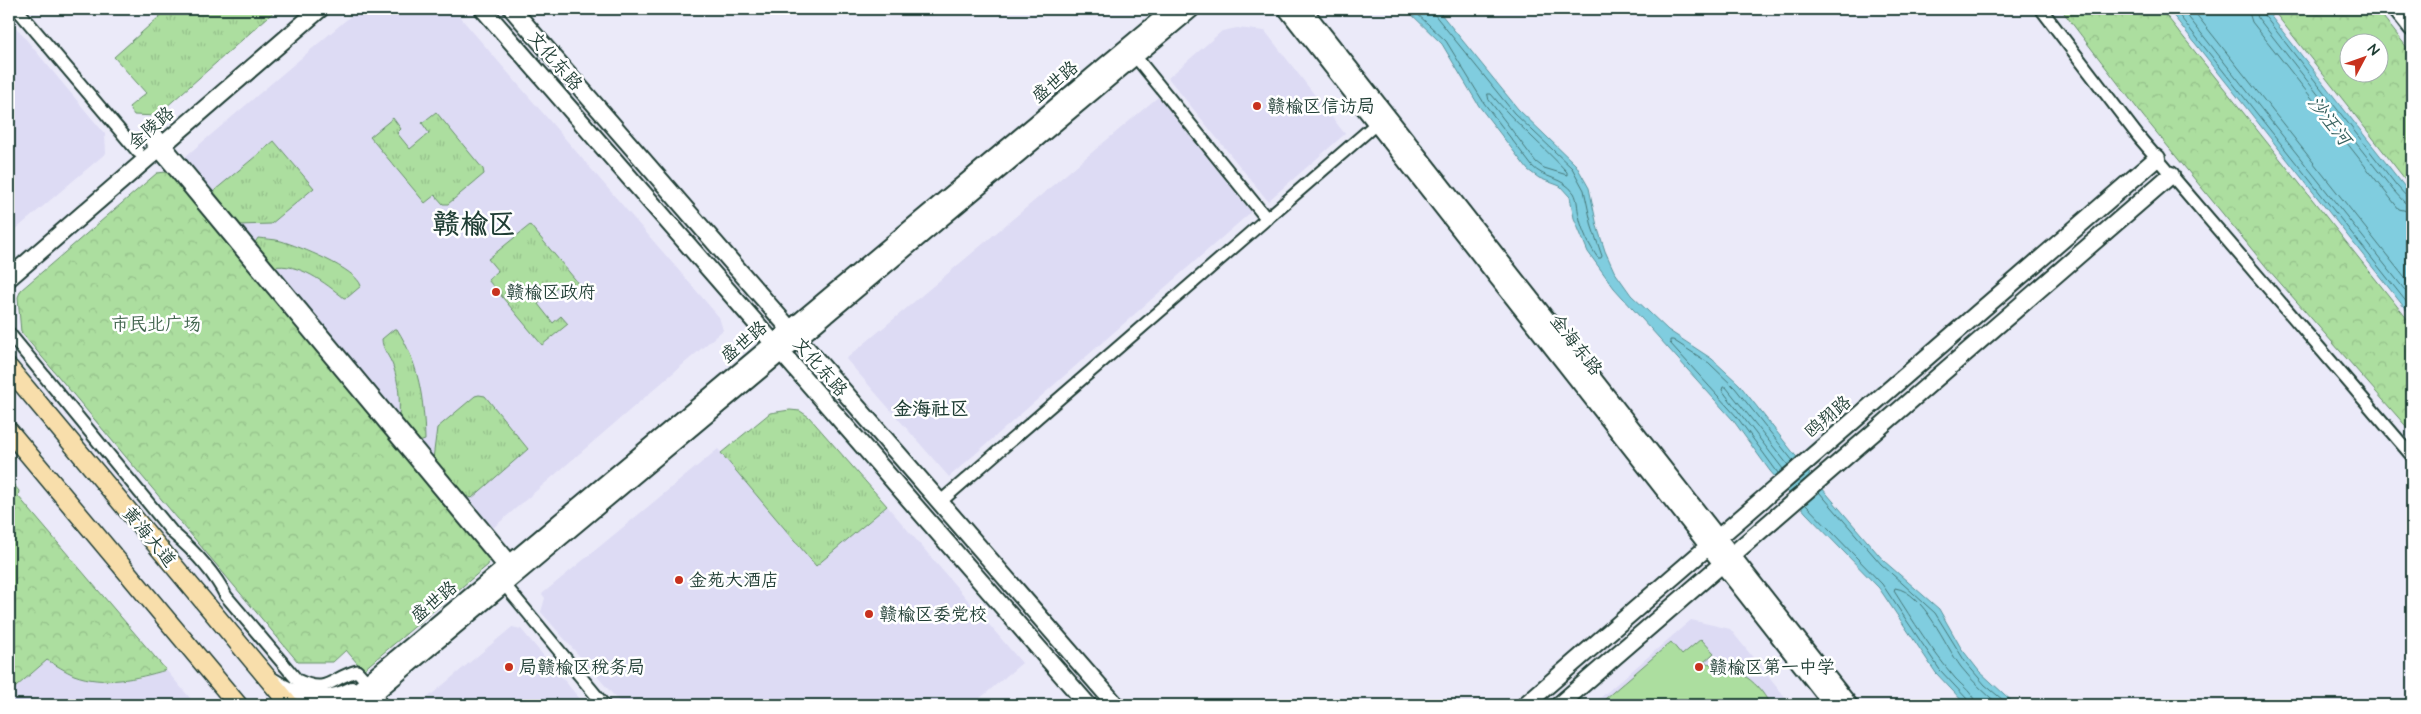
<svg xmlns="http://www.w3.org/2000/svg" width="2421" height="714" font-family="'Architects Daughter','LXGW WenKai TC',sans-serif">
	<defs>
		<pattern id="grass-tufts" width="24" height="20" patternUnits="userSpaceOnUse" patternTransform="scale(1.25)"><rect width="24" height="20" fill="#acde9f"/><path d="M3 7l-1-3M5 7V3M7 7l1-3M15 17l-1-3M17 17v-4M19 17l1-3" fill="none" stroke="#94bf8a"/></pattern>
		<pattern id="forest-crowns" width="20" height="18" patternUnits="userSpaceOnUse" patternTransform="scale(1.25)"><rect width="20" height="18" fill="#acde9f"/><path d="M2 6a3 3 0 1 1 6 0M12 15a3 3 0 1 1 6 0" fill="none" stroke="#94bf8a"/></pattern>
	</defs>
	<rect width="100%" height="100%" fill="#ebeaf9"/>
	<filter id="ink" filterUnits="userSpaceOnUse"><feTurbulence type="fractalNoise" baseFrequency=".02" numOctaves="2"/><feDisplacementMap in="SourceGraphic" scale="10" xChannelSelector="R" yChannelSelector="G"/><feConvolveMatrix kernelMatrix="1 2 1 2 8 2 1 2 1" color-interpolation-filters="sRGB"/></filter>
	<g filter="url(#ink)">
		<path fill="#dddbf4" d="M359,9H453L719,317L723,330L493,528L184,160L186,156Z
			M9,19L105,134L106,153L9,235Z
			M1237,28L1265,31L1345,134L1268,201L1168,78L1222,31Z
			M1158,97L1251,212L949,477L846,359Z
			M718,449L816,565L887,506L1022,663L972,705H622L541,612L545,598L542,594Z
			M1691,620L1730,629L1791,705H1592Z
			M512,627L521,629L585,705H419Z
			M47,660L73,674L101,681L140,678L166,670L196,705H9V693Z"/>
		<path fill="url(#grass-tufts)" stroke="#668e6a" d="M168,9H277L156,116L134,115L129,107L146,93L114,57Z
			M436,112L483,169L484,174L448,204H443L435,195L425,203L370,137L393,118L401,129L397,133L410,149L429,133L422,123Z
			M274,141L314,188L271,224L238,225L214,196L215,190Z
			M530,225L579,284L565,296L557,287L538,304L553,323L561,316L568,324L542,345L488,280L498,271L488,259Z
			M258,238C265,239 273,239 281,241C298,246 357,269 361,286L348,297L344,298C325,283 299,262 273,267L254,244Z
			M394,329H397C419,364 424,399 425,440L419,442L399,418C400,399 399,383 393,366C390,357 382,349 382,339Z
			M479,395L485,396L528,449L472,498L465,496L433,459L437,428L475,396Z
			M790,410L800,411L809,417L887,506L816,566L721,453L770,413Z"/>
		<path fill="url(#forest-crowns)" stroke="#668e6a" fill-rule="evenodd" d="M2061,9H2161L2412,325V433L2268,269L2143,116Z
			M2272,9H2377L2412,54V188ZM2348,42H2378V72H2348Z
			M166,172L171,174L490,556L488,565L363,670L346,650L333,662H298L21,332L18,297L21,290L157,173Z
			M9,479L19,491L18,496L166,670C136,679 104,686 74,675C65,671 56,665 47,660L9,693Z"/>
		<path fill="#acde9f" stroke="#668e6a" d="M1701,639L1714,653L1703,663C1732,665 1757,678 1770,705H1598L1671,642L1682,655Z"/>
		<path fill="#80cddf" stroke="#59939b" d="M1406,9H1437L1518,109L1576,165L1589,188L1597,226L1605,251L1614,271L1631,295L1668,330L1712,359L1739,384L1810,474L1884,561L1939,609L1961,648L1979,671L2016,705H1966L1936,673L1879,588L1806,513L1770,471L1733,420L1614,288L1588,252L1574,218L1570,197L1560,186L1539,178L1528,170L1479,106L1442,44Z
			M2168,9H2265L2412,196V317Z"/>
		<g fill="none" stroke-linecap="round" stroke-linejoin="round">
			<path stroke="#467778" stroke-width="1" d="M1412,9L1446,41L1484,103L1532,166C1544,179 1563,177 1574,193C1578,200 1577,208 1579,215C1581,229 1590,247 1598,258H1601L1602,256L1592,227L1584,190L1572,168L1514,113L1434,14L1433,9
				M2174,9L2412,309
				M2182,9L2412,299
				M2192,9L2412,287
				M2248,9L2252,22L2387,194L2399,209L2412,212
				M2255,9L2258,18L2393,190L2404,202L2412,205
				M2261,9L2263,14L2397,186L2407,197L2412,198
				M1488,94H1491C1514,122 1542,145 1567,172V175L1544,168L1536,162L1489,100Z
				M1783,469L1722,390L1723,387H1726L1788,465
				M1778,473L1737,417L1670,343V340H1673L1709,363L1735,388L1793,461
				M1819,492L1881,564L1935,613L1966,663L1985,685L2009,705
				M1805,504L1882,584L1940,670L1968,700L1969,705
				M1975,705C1975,694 1962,686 1955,678C1932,651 1913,621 1894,591L1895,588C1924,592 1945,646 1961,667C1972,681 1985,693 1999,705"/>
			<g stroke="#1f3d34" stroke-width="15">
				<path id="street" d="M17,9L138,152
					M2041,9L2138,136L2412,456
					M1135,56L1267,219
					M158,136L515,566
					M151,142L509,573
					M9,333L173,533C194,551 214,572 226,596L297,680C329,695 330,678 357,671L368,683
					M940,502L1377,123
					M504,584L604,705
					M374,695L383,705"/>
			</g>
			<g stroke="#1f3d34" stroke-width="20">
				<path id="secondary" d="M483,9L1088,705
					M512,9L1116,705
					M1287,9L1833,705
					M1303,9L1849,705
					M2397,9L2412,28
					M9,278L320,9
					M272,681C298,698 323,705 352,690
					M341,705L1173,9
					M360,705L1191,9
					M1525,705L2157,158
					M1559,705L2171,175"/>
			</g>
			<g stroke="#1f3d34" stroke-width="21">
				<path id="primary" d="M9,368L290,705
					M9,431L238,705"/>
			</g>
			<use href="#street" stroke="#fff" stroke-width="11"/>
			<use href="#secondary" stroke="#fff" stroke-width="16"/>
			<use href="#primary" stroke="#f8deab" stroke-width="18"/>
		</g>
	</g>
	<g fill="#c8321e" stroke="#fff" stroke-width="2">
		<circle cx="1257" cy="106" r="5"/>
		<circle cx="496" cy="292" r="5"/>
		<circle cx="679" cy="580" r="5"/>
		<circle cx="869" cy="614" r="5"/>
		<circle cx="509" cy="667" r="5"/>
		<circle cx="1699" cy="667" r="5"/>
	</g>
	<g text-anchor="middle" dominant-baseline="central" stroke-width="5" stroke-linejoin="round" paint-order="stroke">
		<g font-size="18" fill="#1f3d34" stroke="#fff">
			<text transform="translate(555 61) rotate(49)">文化东路</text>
			<text transform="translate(1055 82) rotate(-40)">盛世路</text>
			<text transform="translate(151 128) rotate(-41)">金陵路</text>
			<text transform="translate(744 342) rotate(-40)">盛世路</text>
			<text transform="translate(1576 345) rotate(52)">金海东路</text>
			<text transform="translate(820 367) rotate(49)">文化东路</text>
			<text transform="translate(1828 417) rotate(-41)">鸥翔路</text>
			<text transform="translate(149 537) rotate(50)">黄海大道</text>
			<text transform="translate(434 602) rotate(-40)">盛世路</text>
		</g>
		<g font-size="18" fill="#1f3d34" stroke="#fff" text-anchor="start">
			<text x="1267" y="106">赣榆区信访局</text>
			<text x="506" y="292">赣榆区政府</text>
			<text x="689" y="580">金苑大酒店</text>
			<text x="879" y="614">赣榆区委党校</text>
			<text x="519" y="667">局赣榆区税务局</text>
			<text x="1709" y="667">赣榆区第一中学</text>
		</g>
		<g font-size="18" fill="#42654f" stroke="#fff">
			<text x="156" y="324">市民北广场</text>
		</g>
		<g font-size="19" font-style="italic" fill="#37615f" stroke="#fff">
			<text transform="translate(2329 121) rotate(52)">沙汪河</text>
		</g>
		<g font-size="19" font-weight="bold" fill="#1f3d34" stroke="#fff">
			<text x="931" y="409">金海社区</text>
		</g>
		<g font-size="28" font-weight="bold" fill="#1f3d34" stroke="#fff">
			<text x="474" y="224">赣榆区</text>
		</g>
	</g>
	<rect width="2421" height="714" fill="none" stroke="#fff" stroke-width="30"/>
	<rect x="15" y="15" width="2391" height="684" fill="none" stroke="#1f3d34" stroke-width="2" filter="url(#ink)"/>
	<g transform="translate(2364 58) rotate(49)"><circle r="24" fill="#ffffff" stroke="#a5b1ae"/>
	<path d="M0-4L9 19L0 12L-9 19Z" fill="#c8321e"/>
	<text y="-8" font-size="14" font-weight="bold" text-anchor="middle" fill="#1f3d34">N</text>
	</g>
</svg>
